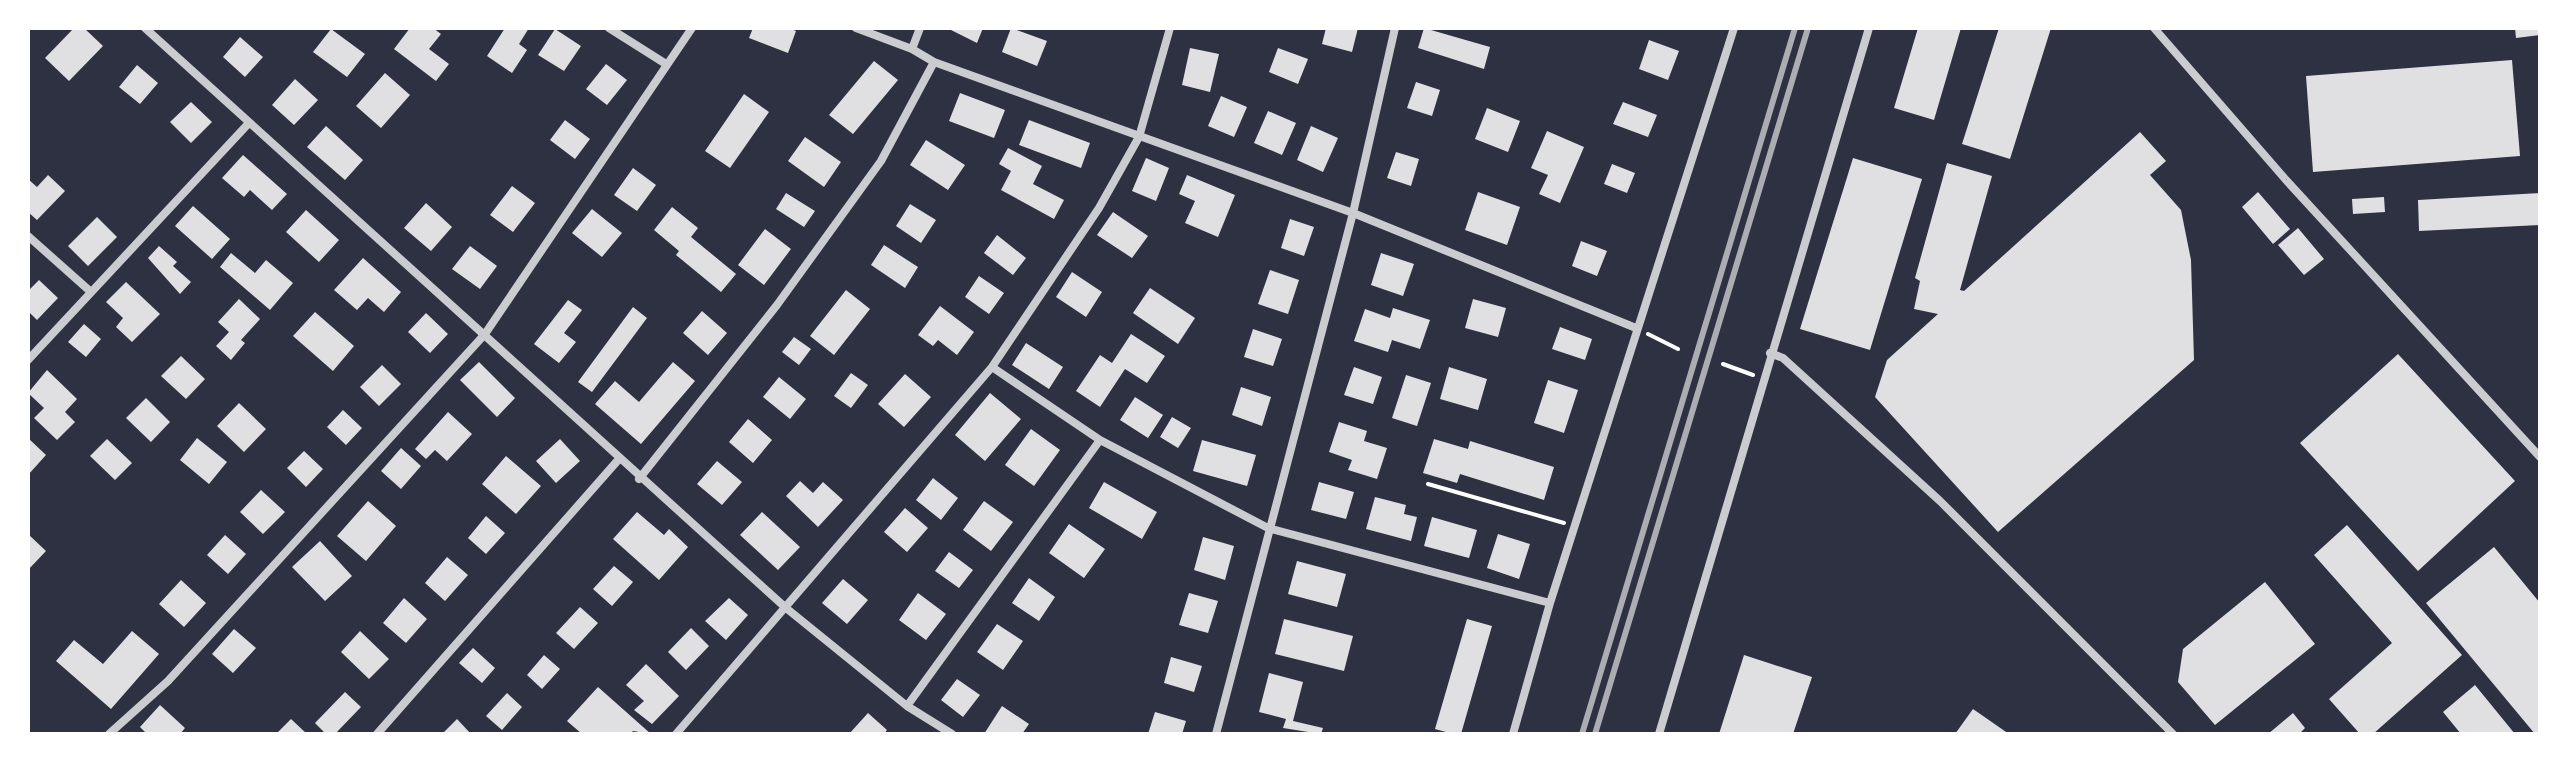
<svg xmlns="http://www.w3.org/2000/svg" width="2568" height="762" font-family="'Exo 2',sans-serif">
	<rect width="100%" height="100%" fill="#2d3142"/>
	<path fill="#e0e0e3" d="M74,28H84L103,46L69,81L45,58Z
		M410,28H433L441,34L429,49L449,64L436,81L394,49Z
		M505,28H529L519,44L527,50L512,73L487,56Z
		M753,28H788L796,31L788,53L749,38Z
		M947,28H983L977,43Z
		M1011,28L1047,41L1037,66L1002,52Z
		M1326,28H1358L1352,52L1322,44Z
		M1424,28L1490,47L1484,69L1418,48Z
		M1918,28H1961L1934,120L1894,108Z
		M1999,28H2051L2010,159L1962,144Z
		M2515,28H2540V35L2516,38Z
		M331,29L365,54L347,77L313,52Z
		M555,29L581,46L564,71L538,55Z
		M240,37L263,57L245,77L223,57Z
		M1649,40L1679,51L1668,80L1639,69Z
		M1190,48L1219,54L1210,92L1182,85Z
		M1278,48L1308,59L1298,84L1269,72Z
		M2512,60L2520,156L2313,172L2306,76Z
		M874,61L898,80L853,134L829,115Z
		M606,64L627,80L607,105L586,89Z
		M137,65L158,83L140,104L119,87Z
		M385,73L410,95L381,128L356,106Z
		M295,79L318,100L294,125L272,105Z
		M1416,82L1440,90L1432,116L1407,108Z
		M960,93L1005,110L994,138L949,121Z
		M744,94L769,112L730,168L705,151Z
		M1221,96L1247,107L1234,137L1208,126Z
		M191,102L212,122L191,143L170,122Z
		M1623,102L1657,115L1648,137L1613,124Z
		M1487,108L1520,121L1508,152L1475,139Z
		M1268,111L1296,123L1282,155L1254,143Z
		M565,120L590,139L575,159L550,140Z
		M1029,120L1090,143L1081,168L1019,145Z
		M326,126L363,160L345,180L307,147Z
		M1311,126L1338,138L1323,172L1297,160Z
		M1547,131L1584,147L1560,203L1539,194L1548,175L1531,168Z
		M2140,132L2166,161L2150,175L2181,210L2191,260L2194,360L1998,532L1875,397L1887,360L1938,314L1914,309L1920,281L1915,278L1947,163L1992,176L1960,290L1964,291Z
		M805,137L841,162L824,187L788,161Z
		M926,140L965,165L948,190L910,165Z
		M1008,148L1042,166L1033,184L1064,200L1054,219L1001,190L1011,171L999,164Z
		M1396,152L1419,159L1411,186L1387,178Z
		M243,155L287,194L272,210L250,190L244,197L222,178Z
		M1146,158L1169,168L1156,201L1132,191Z
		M1853,158L1922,179L1870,350L1800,329Z
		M1612,164L1635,173L1627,193L1604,184Z
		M633,168L656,185L637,211L614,195Z
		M48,175L65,191L37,220L28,212V179L37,187Z
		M1187,175L1235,195L1218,237L1185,223L1195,201L1179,194Z
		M512,186L535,203L513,232L490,215Z
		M1478,192L1520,207L1507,245L1465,230Z
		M2258,192L2290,229L2273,244L2242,207Z
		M786,193L815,211L804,227L776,209Z
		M2540,193V225L2419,231L2418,200Z
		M2384,197L2385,212L2353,214L2352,199Z
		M426,203L452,227L431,251L404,228Z
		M910,204L936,220L921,243L896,226Z
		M193,206L230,239L212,259L175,226Z
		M672,207L698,228L691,237L736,274L721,292L676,255L679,251L654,230Z
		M592,209L622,233L602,257L572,233Z
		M306,210L339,240L319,262L286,232Z
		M1113,212L1148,236L1132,258L1097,235Z
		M97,217L117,237L88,266L68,246Z
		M1290,219L1314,227L1304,256L1281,248Z
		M2298,228L2324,259L2304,275L2278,245Z
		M765,229L791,249L764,285L738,265Z
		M997,235L1026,258L1013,275L984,253Z
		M1581,241L1607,251L1597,276L1572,266Z
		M884,245L918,267L905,288L871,265Z
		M159,246L177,262L173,266L191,282L180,294L148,258Z
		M470,246L497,266L480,289L452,269Z
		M231,253L255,273L266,260L293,283L270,310L220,267Z
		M1381,253L1414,264L1403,296L1371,285Z
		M363,258L401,292L384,312L368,298L357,310L334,290Z
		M1270,270L1299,280L1288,314L1258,304Z
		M1072,272L1102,292L1086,317L1056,297Z
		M979,276L1004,293L989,314L965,297Z
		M39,280L58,298L37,320L28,311V291Z
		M126,282L160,314L132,342L116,327L123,318L106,302Z
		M1150,288L1195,318L1178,344L1133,313Z
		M846,290L870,309L834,355L810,336Z
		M239,299L260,319L241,340L245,343L231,360L216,346L229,332L218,322Z
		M1473,299L1506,308L1498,337L1465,328Z
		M568,300L582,310L564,333L576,342L559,363L534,344Z
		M940,306L974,332L957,355L938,340L933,346L918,335Z
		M633,307L647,318L592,392L578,382Z
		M1393,308L1430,320L1420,349L1392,340L1388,352L1354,341L1365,309L1390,318Z
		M702,311L727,333L708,355L683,333Z
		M315,312L354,346L333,371L293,336Z
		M426,313L448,334L430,353L408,332Z
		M84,324L101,339L86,357L68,342Z
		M1560,327L1592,339L1585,360L1552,349Z
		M1253,329L1282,339L1273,366L1244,357Z
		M1131,334L1165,356L1147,383L1125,369L1100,407L1076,391L1100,355L1112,363Z
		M794,337L811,349L799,365L782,352Z
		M1026,343L1063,367L1049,389L1012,365Z
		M2398,354L2515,481L2418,571L2300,443Z
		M181,356L205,379L186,399L161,376Z
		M479,362L515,398L497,417L460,380Z
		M673,362L695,381L641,444L595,404L615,381L639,402Z
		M382,365L401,384L379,406L360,387Z
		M1354,367L1382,377L1373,404L1344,395Z
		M1449,367L1487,379L1478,410L1440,399Z
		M47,370L77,399L65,412L75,422L57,440L34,418L44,408L28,393Z
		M851,373L868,385L851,408L834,396Z
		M905,374L931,397L904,427L878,404Z
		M1406,375L1431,383L1417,426L1392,418Z
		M779,377L806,399L790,419L763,397Z
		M1548,380L1578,390L1564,433L1534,423Z
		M1241,387L1271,397L1262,426L1232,415Z
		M990,393L1021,419L985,461L955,435Z
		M1135,397L1163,415L1148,438L1120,420Z
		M146,398L170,422L151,442L126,418Z
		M239,403L266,429L244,452L217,426Z
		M343,410L362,428L346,445L327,427Z
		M448,412L472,434L447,461L435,450L426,459L415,449Z
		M1172,417L1191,428L1178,448L1160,437Z
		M748,419L772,440L753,463L729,442Z
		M1339,422L1367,431L1364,441L1387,448L1377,479L1348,470L1352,460L1329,452Z
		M1031,429L1060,450L1034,486L1005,465Z
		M28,438L46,455L28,475Z
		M197,438L227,462L209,484L180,460Z
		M107,439L132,463L115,480L90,456Z
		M560,439L580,461L556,483L536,461Z
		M1434,439L1468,449L1470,441L1554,467L1544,500L1460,474L1457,483L1423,473Z
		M1202,440L1256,455L1247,486L1193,471Z
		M401,448L421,466L401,489L381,471Z
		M304,451L323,469L306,487L287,468Z
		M506,456L541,486L516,514L482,484Z
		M717,461L742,482L722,505L697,484Z
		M933,478L958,498L941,520L916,500Z
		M800,481L813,493L823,482L843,500L818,527L786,496Z
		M1104,482L1157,512L1142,539L1089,508Z
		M1319,482L1354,492L1346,519L1311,510Z
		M261,490L285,512L263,534L240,512Z
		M1375,497L1406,505L1404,514L1417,517L1411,541L1366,529Z
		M368,501L396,526L366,561L337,536Z
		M984,501L1013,522L991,551L963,530Z
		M905,508L928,528L907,552L884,532Z
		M637,512L664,535L669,529L688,547L659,580L613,539Z
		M762,512L800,547L778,570L740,535Z
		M486,516L505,533L486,554L468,538Z
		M1432,517L1477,530L1469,558L1424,546Z
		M1069,524L1105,549L1084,578L1049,553Z
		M2347,525L2462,655L2373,734H2360L2329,699L2392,643L2314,555Z
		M28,534L46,551L28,570Z
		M1498,534L1530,544L1519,579L1487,568Z
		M225,535L246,554L228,574L207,555Z
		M1203,537L1234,546L1225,580L1194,570Z
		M320,541L352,576L325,601L292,567Z
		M2494,547L2540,603V734H2535L2426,603Z
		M949,552L973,570L959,588L935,571Z
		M447,557L468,575L445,601L425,583Z
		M1297,561L1346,574L1337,607L1288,594Z
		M614,566L633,582L612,606L593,589Z
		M1029,578L1055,597L1039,621L1012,603Z
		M843,579L868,600L847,624L822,603Z
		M181,580L206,603L184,627L159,604Z
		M2265,582L2315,644L2215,725L2178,682L2183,649Z
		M918,593L946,614L926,640L899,620Z
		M1189,593L1218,601L1208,633L1179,625Z
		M404,598L427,619L406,643L383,623Z
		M729,598L748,615L726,640L705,621Z
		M580,607L598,623L574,649L556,633Z
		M1284,619L1353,636L1344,671L1275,654Z
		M1467,619L1492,626L1461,734H1453L1435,729Z
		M997,624L1023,641L1003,670L977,652Z
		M691,628L709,646L686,670L668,652Z
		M234,629L256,648L233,673L212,654Z
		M132,631L159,654L111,709L56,661L74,640L103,664Z
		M360,631L389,659L369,679L341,652Z
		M473,648L495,668L482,683L459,663Z
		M544,655L560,669L542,689L527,675Z
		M1744,655L1812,677L1793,734H1719Z
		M1171,657L1202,666L1194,692L1164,683Z
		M646,664L679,696L652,724L634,710L644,701L626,685Z
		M1269,673L1303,682L1293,721L1323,728L1321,734L1283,728L1286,719L1259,712Z
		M957,679L980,695L963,717L941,700Z
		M2475,685L2515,734H2461L2443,712Z
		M598,687L651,734L633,731L630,734H582L567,721Z
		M345,692L361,707L335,734H326L315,723Z
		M507,693L522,707L502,730L486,716Z
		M160,705L185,728L180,734H147L140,727Z
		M1002,706L1029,724L1022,734H984Z
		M1973,709L2009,734H1955Z
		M1155,712L1186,721L1182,734H1148Z
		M868,713L887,730L884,734H849Z
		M2293,713L2305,728L2299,734H2268Z
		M291,719L307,734H276Z
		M457,719L471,734H442Z"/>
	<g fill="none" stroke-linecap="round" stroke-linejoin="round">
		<path stroke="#fff" stroke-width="4" d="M1648,334L1678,349
			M1723,364L1753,375
			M1428,484L1564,523"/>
		<path stroke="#caccd0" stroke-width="8" d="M145,28L786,608L907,706L952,734
			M609,28L666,64
			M856,28L912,49L934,62L1353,213L1636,328
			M2154,28L2286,180L2540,457
			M912,49L920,28
			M28,236L91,292
			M1770,353L1783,358L1940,501L2173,734
			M28,360L248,124
			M992,367L1100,440L1268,528L1550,603
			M639,479L777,305L881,161L934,62
			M907,706L1100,440
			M109,734L168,681L485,334L692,28
			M377,734L619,459
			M676,734L992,367L1099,208L1139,137L1170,28
			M1216,734L1353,213L1395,28
			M1513,734L1550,603L1734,28
			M1659,734L1869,28"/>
		<path stroke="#abadb3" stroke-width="6" d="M1582,734L1795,28
			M1595,734L1808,28"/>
	</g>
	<rect width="2568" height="762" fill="none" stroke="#ffffff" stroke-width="60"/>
</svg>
